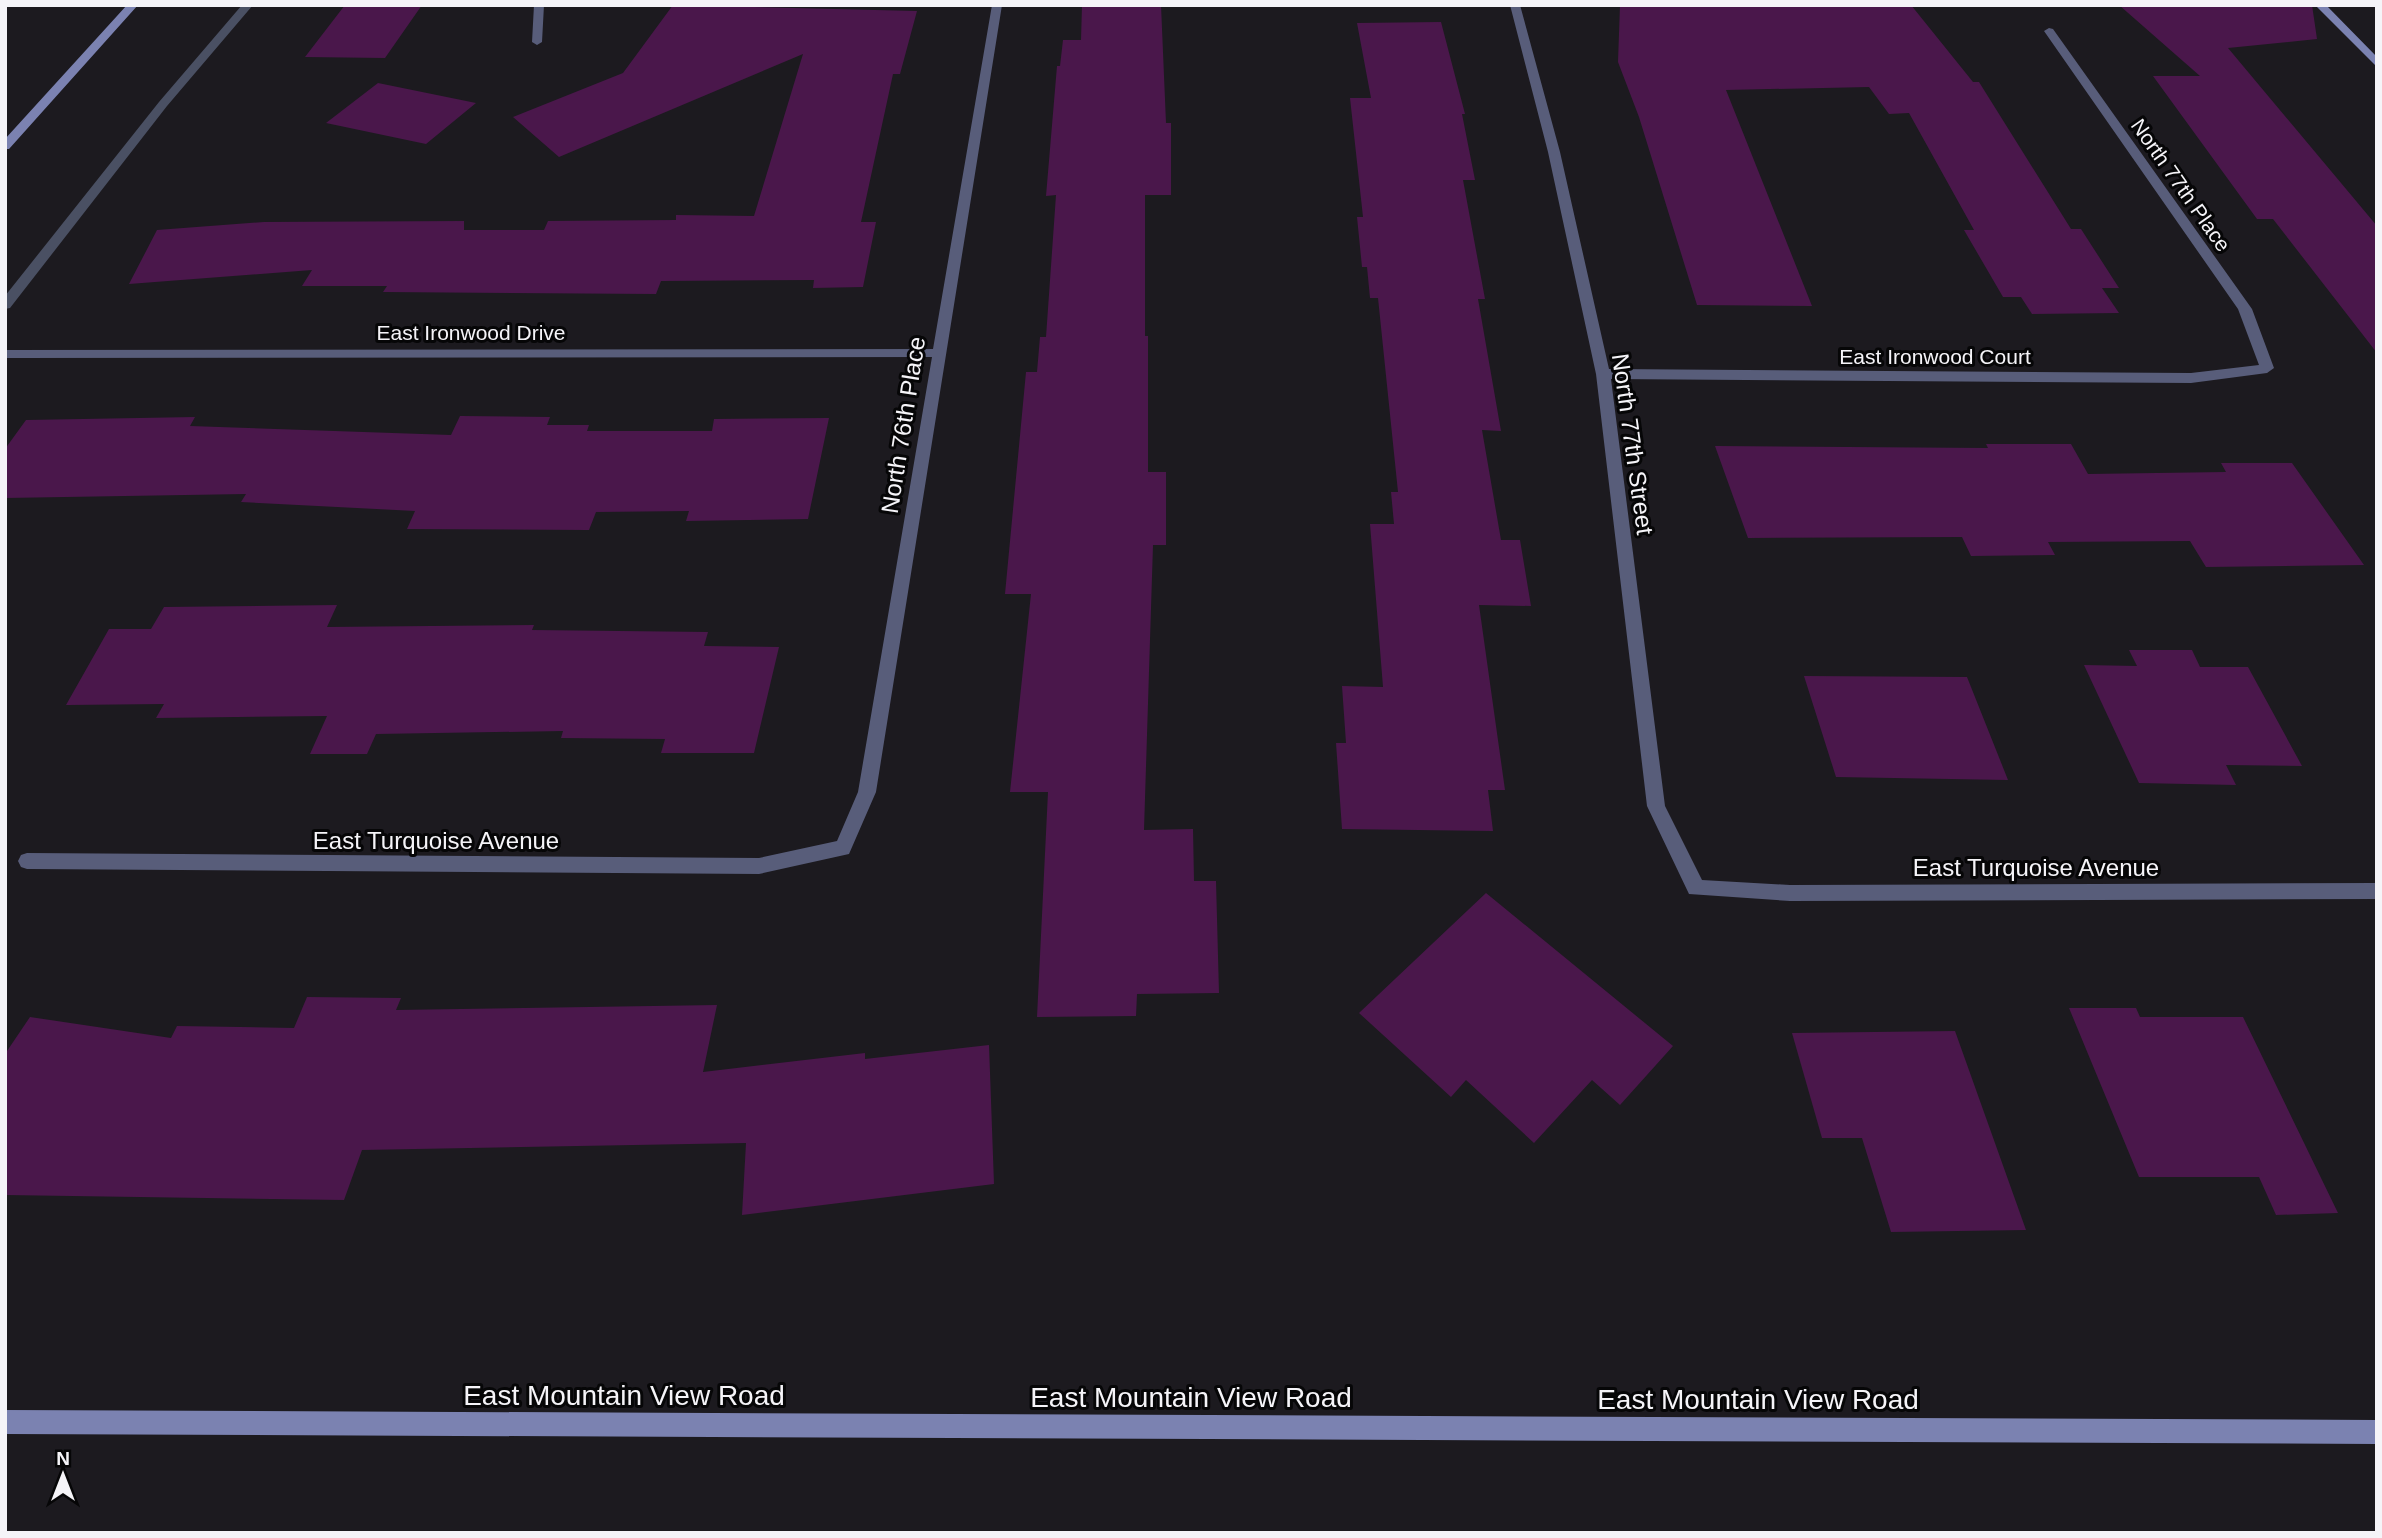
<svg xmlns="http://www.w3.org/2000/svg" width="2382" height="1538" font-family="Helvetica,sans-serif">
	<rect width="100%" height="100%" fill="#1c1a1f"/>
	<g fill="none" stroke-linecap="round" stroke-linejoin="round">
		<path fill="#4a5063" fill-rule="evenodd" d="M242,5H253L167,106L10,308L5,309V296L159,102Z"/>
	</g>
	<path fill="#4a174b" d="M345,5H422L385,58L305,57Z
		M673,5L917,11L900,74H893L861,222H876L863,287L813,288L814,280L661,281L656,294L383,292L387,286H302L312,270L129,284L157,230L264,222L464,221V230H544L548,221L676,220V215L754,216L803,54L559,157L513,117L623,73Z
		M1082,5H1161L1166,123H1171V195H1145V336H1148V472H1166V545H1153L1144,830L1193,829L1194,881H1216L1219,993L1137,994L1136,1016L1037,1017L1048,792H1010L1031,594H1005L1026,372H1037L1040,337H1046L1056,195L1046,196L1057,66H1060L1063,40H1081Z
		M1620,5H1911L1973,82H1979L2071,229H2081L2119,288H2102L2119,313L2032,314L2021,297H2003L1964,230H1974L1909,113L1889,114L1869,87L1726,90L1812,306L1697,305L1639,117L1618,62Z
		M2119,5H2312L2317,39L2228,48L2377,226V353L2273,219H2257L2153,76H2200Z
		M1441,22L1465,114H1462L1475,180H1463L1485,299H1478L1501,431L1482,430L1501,540H1520L1531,606L1479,605L1505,790H1488L1493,831L1342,829L1336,743H1346L1342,686L1383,687L1370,524H1394L1391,492H1398L1378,298H1370L1367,267H1362L1357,217H1363L1350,98H1371L1357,23Z
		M378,83L476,103L426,144L326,123Z
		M460,416L550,417L547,425H589L587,431H712L714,419L829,418L808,519L686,521L689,511L596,512L589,530L407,529L415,511L241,502L246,494L5,498V449L26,420L195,417L190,426L451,435Z
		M1986,444H2071L2088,474L2226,472L2221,463H2292L2364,565L2206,567L2190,541L2048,542L2055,555L1971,556L1962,537L1748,538L1715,446L1988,448Z
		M337,605L327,627L534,625L532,630L708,632L704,646L779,647L754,753H661L665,739L561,738L563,731L376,734L367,754H310L327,716L156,718L164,704L66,705L109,629H151L164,607Z
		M2129,650H2192L2200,667H2248L2302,766L2226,765L2236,785L2139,783L2084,665L2137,666Z
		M1804,676L1967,677L2008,780L1836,777Z
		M1486,893L1673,1046L1620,1105L1592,1080L1534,1143L1466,1080L1451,1097L1359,1013Z
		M307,997L401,998L396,1010L717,1005L703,1072L865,1053V1059L989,1045L994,1184L742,1215L746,1143L362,1150L344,1200L5,1195V1054L30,1017L171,1038L177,1026L294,1028Z
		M2069,1008H2136L2140,1017H2243L2338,1213L2276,1215L2259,1177H2139Z
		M1955,1031L2026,1230L1891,1232L1862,1138H1822L1792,1033Z"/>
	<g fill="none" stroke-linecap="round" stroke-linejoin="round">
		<path fill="#585d7a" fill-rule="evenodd" d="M534,5H544L542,42L537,45L532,42Z
			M992,5H1002L876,792L849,854L759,874L27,869L21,867L18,861L21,855L27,853L759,858L837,841L858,792L932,357L5,358V350L933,349Z
			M1510,5H1520L1560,152L1609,369L2191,373L2259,365L2238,309L2044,31L2049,28L2053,29L2252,309L2274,368L2267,373L2191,383L1611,379L1665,806L1702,880L1790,885L2377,883V899L1790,901L1689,894L1647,806L1596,374L1548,152Z"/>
		<path fill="#7b82b1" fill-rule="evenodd" d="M127,5H138L9,149H5V139Z
			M2315,5H2326L2377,57V67Z
			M5,1410L2377,1420V1444L5,1434Z"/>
	</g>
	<g text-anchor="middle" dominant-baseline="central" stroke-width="6" stroke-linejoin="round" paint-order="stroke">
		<g font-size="21" fill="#f5f4f8" stroke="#060607">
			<text transform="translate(2181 185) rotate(55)">North 77th Place</text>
			<text x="471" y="332">East Ironwood Drive</text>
			<text x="1935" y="356">East Ironwood Court</text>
		</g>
		<g font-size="24" fill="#f5f4f8" stroke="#060607">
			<text transform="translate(903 425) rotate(-81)">North 76th Place</text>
			<text transform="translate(1633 444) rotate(82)">North 77th Street</text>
			<text x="436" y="840">East Turquoise Avenue</text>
			<text x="2036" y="867">East Turquoise Avenue</text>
		</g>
		<g font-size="28" fill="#f5f4f8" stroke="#060607">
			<text x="624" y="1395">East Mountain View Road</text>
			<text x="1191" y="1397">East Mountain View Road</text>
			<text x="1758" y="1399">East Mountain View Road</text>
		</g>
	</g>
	<rect width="2382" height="1538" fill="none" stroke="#f5f4f8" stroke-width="14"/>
	<g transform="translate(63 1475)" stroke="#060607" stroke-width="5" paint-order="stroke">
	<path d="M0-5L12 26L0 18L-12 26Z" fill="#f5f4f8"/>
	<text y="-10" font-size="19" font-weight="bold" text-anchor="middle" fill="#f5f4f8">N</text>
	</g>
</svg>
